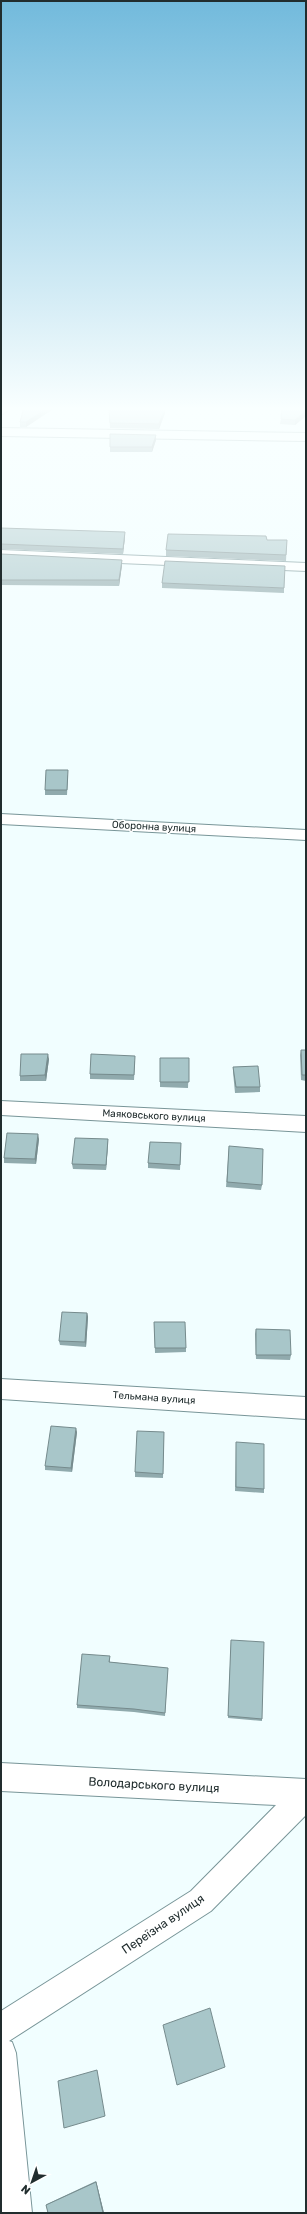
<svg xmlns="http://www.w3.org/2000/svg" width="307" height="2214" font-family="Rubik,sans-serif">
	<rect width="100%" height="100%" fill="#f1feff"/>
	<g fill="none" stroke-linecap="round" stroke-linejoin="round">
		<g stroke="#789598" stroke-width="2">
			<path id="street" d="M1,407H13L1,415Z
				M1,550L306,563V571L1,558Z
				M1,814L306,830V840L1,824Z
				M1,1101L306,1116V1132L1,1115Z
				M1,1379L306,1397V1419L1,1399Z
				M1,1763L306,1779V1815L211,1911L9,2041L12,2042L16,2053L32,2213H1V2011L191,1891L276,1805L1,1791Z"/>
		</g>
		<g stroke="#789598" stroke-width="2">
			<path id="primary" d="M1,428L306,433V441L1,436Z"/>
		</g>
		<use href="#street" fill="#fff" fill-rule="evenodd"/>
		<use href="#primary" fill="#fff" fill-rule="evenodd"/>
	</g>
	<path fill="#90aaad" d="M24,407H56L26,427H20V422Z
		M306,407V416L295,425L280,424L281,419Z
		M109,409L165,413L159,429L110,428Z
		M110,434L156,440L152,452H110Z
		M1,528L125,537L123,554L1,549Z
		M267,540H287L286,561L166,556V550Z
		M1,554L122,565L119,586L1,585Z
		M162,583L284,588V593L162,588Z
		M68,775L67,795H45V790Z
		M301,1050H306V1081L301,1080L300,1055Z
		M160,1058H189L188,1088L160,1087Z
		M49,1059L46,1081H20V1076Z
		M135,1061L134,1080L90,1079V1074Z
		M233,1067L260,1087V1092L235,1093L233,1072Z
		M39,1139L36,1164L4,1163V1158Z
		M108,1139V1144L106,1170L73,1169L72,1164Z
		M181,1143L180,1170L148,1168V1163Z
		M229,1146L262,1185L261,1190L226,1187Z
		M87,1313L88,1317L86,1347L60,1345L59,1341Z
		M154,1322L186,1348V1352L155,1353Z
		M256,1329L291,1355L290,1360L256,1359L255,1334Z
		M77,1432L72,1472L45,1470V1466Z
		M164,1432L163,1478L135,1477V1472Z
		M236,1442L264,1489V1493L235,1491Z
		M231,1640L262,1719V1721L228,1718Z
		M110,1656V1662L168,1668L165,1716L134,1712L77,1708V1705Z
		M96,2181L104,2213H48L46,2205L47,2204Z"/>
	<path fill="#768b8d" d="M49,407H56L26,427V422Z
		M165,408V413L159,429V424Z
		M306,411V416L295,425V420Z
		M156,435V440L152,452V447Z
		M125,532V537L123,554V549Z
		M122,560V565L119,586V580Z
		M48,1054L49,1059L46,1081L45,1075Z
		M38,1134L39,1139L36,1164L35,1159Z
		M108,1139V1144L106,1170V1165Z
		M1,1307L2,1311L1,1319Z
		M87,1313L88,1317L86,1347L85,1342Z
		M76,1428L77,1432L72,1472L71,1468Z
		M96,2181L104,2213H103L96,2182Z"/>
	<path fill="#a8c6c9" stroke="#768b8d" d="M24,407H49L26,422H20Z
		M282,407H306V411L295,420L281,419Z
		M165,408L159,424L110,423L109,409Z
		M110,434L156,435L152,447H110Z
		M1,528L125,532L123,549L1,544Z
		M168,534L266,536L267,540H287L286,555L166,550Z
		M1,554L122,560L119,580H1Z
		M165,561L285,566L284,588L162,583Z
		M46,770H68L67,790H45Z
		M301,1050H306V1075H302Z
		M21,1054H48L45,1075L20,1076Z
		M91,1054L135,1056L134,1075L90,1074Z
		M160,1058H189V1082H160Z
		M258,1066L260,1087H236L233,1067Z
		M7,1133L38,1134L35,1159L4,1158Z
		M75,1138L108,1139L106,1165L72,1164Z
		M150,1142L181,1143L180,1165L148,1163Z
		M229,1146L263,1149L262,1185L227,1182Z
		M62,1312L87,1313L85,1342L59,1341Z
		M154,1322H185L186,1348H155Z
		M256,1329L290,1330L291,1355H256Z
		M51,1426L76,1428L71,1468L45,1466Z
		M137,1431L164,1432L163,1474L135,1472Z
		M236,1442L264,1444V1489L236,1487Z
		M231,1640L264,1642L262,1719L228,1716Z
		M82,1654L110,1656L109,1662L168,1668L165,1713L134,1709L77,1705Z
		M210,2008L225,2067L177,2085L163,2025Z
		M97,2070L105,2116L64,2128L58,2081Z
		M96,2182L103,2213H48L46,2205Z"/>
	<linearGradient id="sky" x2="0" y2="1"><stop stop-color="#72badc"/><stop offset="0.57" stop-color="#f9ffff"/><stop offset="1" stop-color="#f9ffff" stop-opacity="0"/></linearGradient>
	<rect width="307" height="717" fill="url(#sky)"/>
	<g text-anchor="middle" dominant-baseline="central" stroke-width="3" stroke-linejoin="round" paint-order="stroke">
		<g font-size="10" fill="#212d2e" stroke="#fff">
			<text transform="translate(154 827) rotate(3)">Оборонна вулиця</text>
			<text transform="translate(154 1116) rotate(3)">Маяковського вулиця</text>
			<text transform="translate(154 1398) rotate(4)">Тельмана вулиця</text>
		</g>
		<g font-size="12" fill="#212d2e" stroke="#fff">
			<text transform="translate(154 1785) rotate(3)">Володарського вулиця</text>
			<text transform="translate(163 1924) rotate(-34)">Переїзна вулиця</text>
		</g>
	</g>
	<rect width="307" height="2214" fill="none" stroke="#212d2e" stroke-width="4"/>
	<g transform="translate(32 2182) rotate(220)" stroke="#ffffff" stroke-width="3" paint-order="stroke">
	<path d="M0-3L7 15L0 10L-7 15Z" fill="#212d2e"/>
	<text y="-6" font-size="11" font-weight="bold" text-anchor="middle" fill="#212d2e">N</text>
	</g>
</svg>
